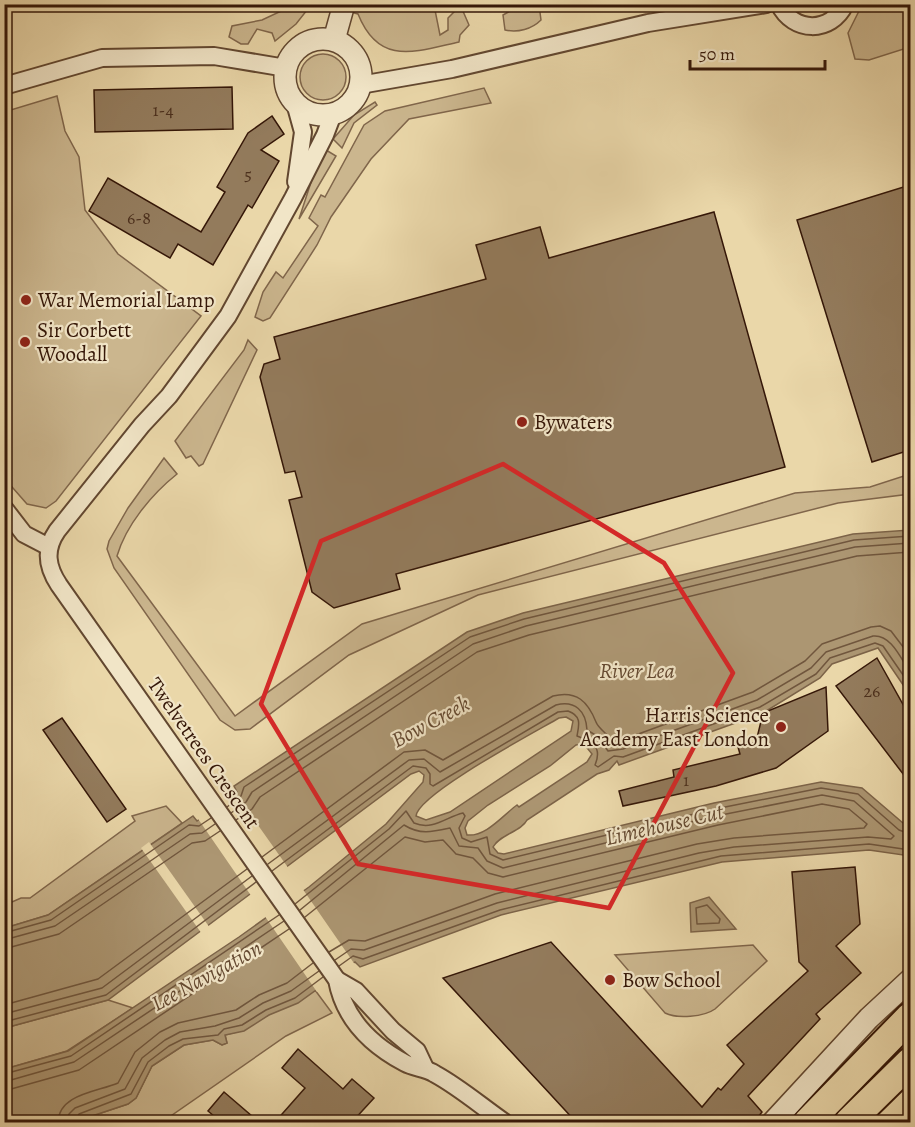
<svg xmlns="http://www.w3.org/2000/svg" width="915" height="1127" font-family="Alegreya,serif">
<style>
.green{fill:#cbb68e;stroke:#80664b;stroke-width:1.5}
.water{fill:#ac9672;stroke:#7c6348;stroke-width:1.5;fill-rule:evenodd}
.pier{fill:#ead7a9}
.lines{fill:none;stroke-linecap:round;stroke-linejoin:round}
.shore{stroke:#70563d;stroke-width:1.5}
.building{fill:#937b5c;stroke:#351708;stroke-width:1.5}
.minor-casing{stroke:#624730;stroke-width:20}
.tertiary-casing{stroke:#624730;stroke-width:24}
.trunk-casing{stroke:#351708;stroke-width:32}
.minor{stroke:#f1e5c7;stroke-width:16}
.tertiary{stroke:#f1e5c7;stroke-width:21}
.trunk{stroke:#ead7a9;stroke-width:28}
.marked{fill:none;stroke:#d62828;stroke-width:4.5;stroke-linejoin:round}
.poi-dot{fill:#8f2418;stroke:#f1e5c7;stroke-width:2}
.labels{text-anchor:middle;stroke-width:4.5;stroke-linejoin:round;paint-order:stroke}
.number-label{font-size:18px;fill:#4c301d}
.poi-label{font-size:21px;fill:#351708;stroke:#f1e5c7;text-anchor:start}
.street-label{font-size:21px;fill:#351708;stroke:#f1e5c7}
.water-label{font-size:22px;font-style:italic;fill:#654a32;stroke:#f1e5c7}
</style>
<rect width="100%" height="100%" fill="#ead7a9"/>
<filter id="stains"><feTurbulence type="fractalNoise" baseFrequency=".00333" numOctaves="4"/><feColorMatrix values="0 0 0 0 .2 0 0 0 0 .09 0 0 0 0 .02 0 0 0 .5 -.17"/></filter>
<radialGradient id="worn" r=".72"><stop offset=".6" stop-color="#630" stop-opacity="0"/><stop offset="1" stop-color="#630" stop-opacity=".3"/></radialGradient>
<g class="green">
<path d="M294,5H311L296,24L275,41L272,33L257,29L248,44H241L229,37L232,26L262,20Z"/>
<path d="M356,5H434L440,35L448,30V18L455,11L462,9L469,25L460,35L459,42C414,52 379,66 358,14L354,13Z"/>
<path d="M521,5H539L541,20C532,29 518,33 505,30L503,15Z"/>
<path d="M862,5H910V47L869,60L855,59L848,33Z"/>
<circle cx="323" cy="77" r="23"/>
<path d="M484,88L491,103L409,119L371,159L331,217L317,245L270,318L263,321L255,317L263,292L276,272L283,278L318,226L309,218L321,195L325,197L364,125L385,111Z"/>
<path d="M57,96L65,131L79,157L85,210L118,254L201,316L56,501L46,508L27,504L5,479L4,112Z"/>
<path d="M375,102L377,105L354,123L342,148L333,139L354,115Z"/>
<path d="M326,150L336,156L299,219L315,170Z"/>
<path d="M248,340L257,350L203,464L199,466L191,456L186,458L175,441L244,350Z"/>
<path d="M164,458L177,474C152,494 126,525 117,556L235,716L362,624L795,493L870,487L910,474V494L838,503L478,595L349,655L250,729L235,730L220,720L114,568L107,549L109,541L128,508Z"/>
<path d="M166,806L182,823L48,915L5,928V905L21,898H30L135,821L132,816Z"/>
<path d="M753,945L767,961L715,1009C704,1017 677,1019 665,1013L615,955Z"/>
<path d="M315,990L332,1013L286,1036L162,1122H74L128,1104L136,1098L152,1066L184,1045L213,1040L222,1045L227,1043L225,1035C245,1031 252,1024 268,1015C285,1006 300,1002 315,990Z"/>
<path d="M108,1000L133,1008L67,1051L5,1069V1028Z"/>
</g>
<g class="water">
<path d="M910,530V695L878,648L832,664L820,678L763,713L619,765L617,761L609,770L597,774L527,820C522,831 499,835 493,847L498,853L504,854L714,803L821,782L862,788L910,829V856L869,850L722,862L501,915L360,967L355,962L298,1003L269,1015L244,1031L225,1035L227,1043L222,1045L213,1040L184,1045L152,1066L136,1098L128,1104L74,1122H5V1069L68,1051L239,937L309,887L386,824L423,782L424,775L419,771L411,774L108,1000L5,1028V928L48,915L193,816L197,821L237,792L234,786L467,632L523,613L853,534ZM566,717L573,721L571,731L450,812L426,820L416,816C418,794 535,732 559,718ZM584,744L592,754L587,762L519,807L517,805C503,815 486,837 467,835L465,828L468,821L488,805L550,766L576,745Z"/>
<path d="M709,897L736,929L691,932L690,903Z"/>
</g>
<g class="pier">
<path d="M231,787L289,869L252,897L194,813L197,817L234,791Z"/>
<path d="M149,842L210,928L202,934L141,848Z"/>
<path d="M302,888L358,969L355,966L317,992L264,915Z"/>
</g>
<g class="lines">
<g class="shore">
<path d="M227,807L241,796L244,787L470,637L524,619L854,540L910,536"/>
<path d="M231,813L246,802L252,792L473,644L526,626L855,547L910,543"/>
<path d="M236,820L252,809L260,797L477,652L529,635L857,556L910,552"/>
<path d="M262,857L404,752L425,750L443,760L553,696C577,690 588,702 596,722C598,728 607,734 611,739L622,740L753,692L805,661L822,644L871,627L880,626L891,631L910,656"/>
<path d="M268,864L409,760L424,759L440,772L556,705C575,700 586,711 587,730L597,736L608,751L623,749L757,700L811,668L826,652L873,636C891,634 901,659 910,672"/>
<path d="M272,871L413,766L426,768L430,774V784L433,786L558,712L568,711C582,716 579,725 577,736C591,741 603,746 595,765L598,767L614,756L623,757L760,707L816,674L830,658L875,643L883,646L910,685"/>
<path d="M295,904L389,829L406,811L414,823C433,831 446,817 463,813L465,816L459,828L462,838L471,842L487,837L490,854L503,860L715,809L821,788L858,794L899,830L910,834"/>
<path d="M707,905L720,919L719,923L697,924L696,908Z"/>
<path d="M300,910L404,825C420,835 432,832 450,828L459,846L478,848L487,861L503,868L716,816L822,795L854,801L894,836L891,839L868,837L734,847L699,853L497,903L364,950L351,949L335,960"/>
<path d="M305,917L405,837L425,842L443,840L456,854L473,858L488,873L503,877L718,825L822,804L849,809L867,824L864,828L734,838L697,844L495,894L365,941L349,940L329,952"/>
<path d="M4,933L51,920L189,825L199,826L211,818"/>
<path d="M4,940L55,926L190,834L202,833L215,824"/>
<path d="M4,949L59,934L192,843L205,841L220,831"/>
<path d="M339,966L353,956L363,959L500,910L721,856L869,844L910,850"/>
<path d="M4,1005L98,979L247,869"/>
<path d="M4,1014L102,988L252,876"/>
<path d="M4,1022L106,995L256,882"/>
<path d="M4,1074L71,1056L279,915"/>
<path d="M4,1082L74,1062L284,921"/>
<path d="M4,1091L79,1070L289,929"/>
<path d="M58,1122C59,1094 97,1092 118,1083L135,1052L160,1032L178,1023L236,1010L259,995L287,983L313,963"/>
<path d="M67,1122L69,1114L75,1108L125,1089L142,1058L165,1040L180,1032L215,1026L239,1018L263,1003L291,991L319,971"/>
<path d="M75,1122L79,1114L131,1094L148,1062L169,1046L183,1039L218,1035L224,1029L242,1025L266,1010L295,998L323,977"/>
</g>
</g>
<g class="building">
<path d="M232,87L233,129L95,132L94,90Z"/>
<path d="M272,116L284,134L261,150L279,161L252,208L248,205L213,265L178,244L170,258L89,211L108,178L201,232L225,192L217,187L248,133Z"/>
<path d="M910,185V450L872,462L797,220Z"/>
<path d="M714,212L785,467L396,574L400,589L334,608L312,592L289,500L302,497L295,471L285,473L260,377L264,364L280,359L274,337L486,279L476,245L540,227L549,258Z"/>
<path d="M877,658L910,717V783L836,686Z"/>
<path d="M826,687L828,731L776,768L716,786L623,806L619,791L674,777L673,770L740,754L738,747L756,742L763,713Z"/>
<path d="M62,718L126,809L107,822L43,730Z"/>
<path d="M855,867L860,924L836,946L861,973L816,1014L820,1019L748,1096L762,1112L754,1122H576L443,978L551,942L702,1107L718,1088L721,1090L744,1064L727,1045L808,971L799,962L792,872Z"/>
<path d="M298,1049L343,1089L352,1079L374,1098L352,1122H275L305,1088L282,1068Z"/>
<path d="M224,1092L259,1122H221L208,1111Z"/>
</g>
<g class="lines">
<defs>
<g id="minor">
<path d="M779,4C793,33 831,34 845,4"/>
<path d="M360,85L452,69L648,23L767,4"/>
<path d="M4,86L102,58L214,56L286,68"/>
<path d="M295,103L303,132L296,182"/>
<path d="M333,114L325,135L293,198L228,316L169,396L142,425L57,531C44,550 47,567 59,585L337,980C344,1018 371,1045 405,1063C414,1068 426,1068 435,1074C459,1087 481,1106 504,1122"/>
<path d="M4,508L24,534L49,547"/>
<path d="M337,980L356,991L393,1031L417,1051L425,1068"/>
</g>
<g id="tertiary">
<circle cx="323" cy="77" r="38"/>
<path d="M334,40L344,4"/>
<path d="M773,1122L869,1018L910,980"/>
</g>
<g id="trunk">
<path d="M808,1122L910,1017"/>
<path d="M849,1122L910,1062"/>
</g>
</defs>
<use href="#minor" class="minor-casing"/>
<use href="#tertiary" class="tertiary-casing"/>
<use href="#trunk" class="trunk-casing"/>
<use href="#minor" class="minor"/>
<use href="#tertiary" class="tertiary"/>
<use href="#trunk" class="trunk"/>
</g>
<path class="marked" d="M503,464L664,563L733,673L609,908L358,864L261,704L321,541Z"/>
<g class="poi-dot">
<circle cx="26" cy="300" r="6"/>
<circle cx="25" cy="342" r="6"/>
<circle cx="522" cy="422" r="6"/>
<circle cx="781" cy="727" r="6"/>
<circle cx="610" cy="980" r="6"/>
</g>
<g class="labels">
<g class="number-label">
<text x="163" y="116">1-4</text>
<text x="248" y="180">5</text>
<text x="139" y="224">6-8</text>
<text x="872" y="697">26</text>
<text x="686" y="786">1</text>
</g>
<g class="poi-label">
<text x="38" y="307">War Memorial Lamp</text>
<text x="37" y="337">Sir Corbett<tspan x="37" dy="24">Woodall</tspan></text>
<text x="534" y="429">Bywaters</text>
<text x="769" y="722" text-anchor="end">Harris Science<tspan x="769" dy="24">Academy East London</tspan></text>
<text x="622" y="987">Bow School</text>
</g>
<g class="street-label">
<text transform="translate(204 753) rotate(55)" y="7">Twelvetrees Crescent</text>
</g>
<g class="water-label">
<text x="637" y="678">River Lea</text>
<text transform="translate(430 721) rotate(-28)" y="8">Bow Creek</text>
<text transform="translate(664 824) rotate(-13)" y="8">Limehouse Cut</text>
<text transform="translate(206 975) rotate(-29)" y="8">Lee Navigation</text>
</g>
</g>
<rect width="915" height="1127" fill="none" stroke="#ead7a9" stroke-width="24"/>
<rect x="6" y="6" width="903" height="1115" fill="none" stroke="#351708" stroke-width="3"/>
<rect x="12" y="12" width="891" height="1103" fill="none" stroke="#351708" stroke-width="1.5"/>
<path d="M690 60v9h135v-9" fill="none" stroke="#351708" stroke-width="3"/>
<text x="699" y="60" font-size="18" fill="#351708" stroke="#f1e5c7" stroke-width="4.5" paint-order="stroke">50 m</text>
<rect width="100%" height="100%" filter="url(#stains)"/>
<rect width="100%" height="100%" fill="url(#worn)"/>
</svg>
